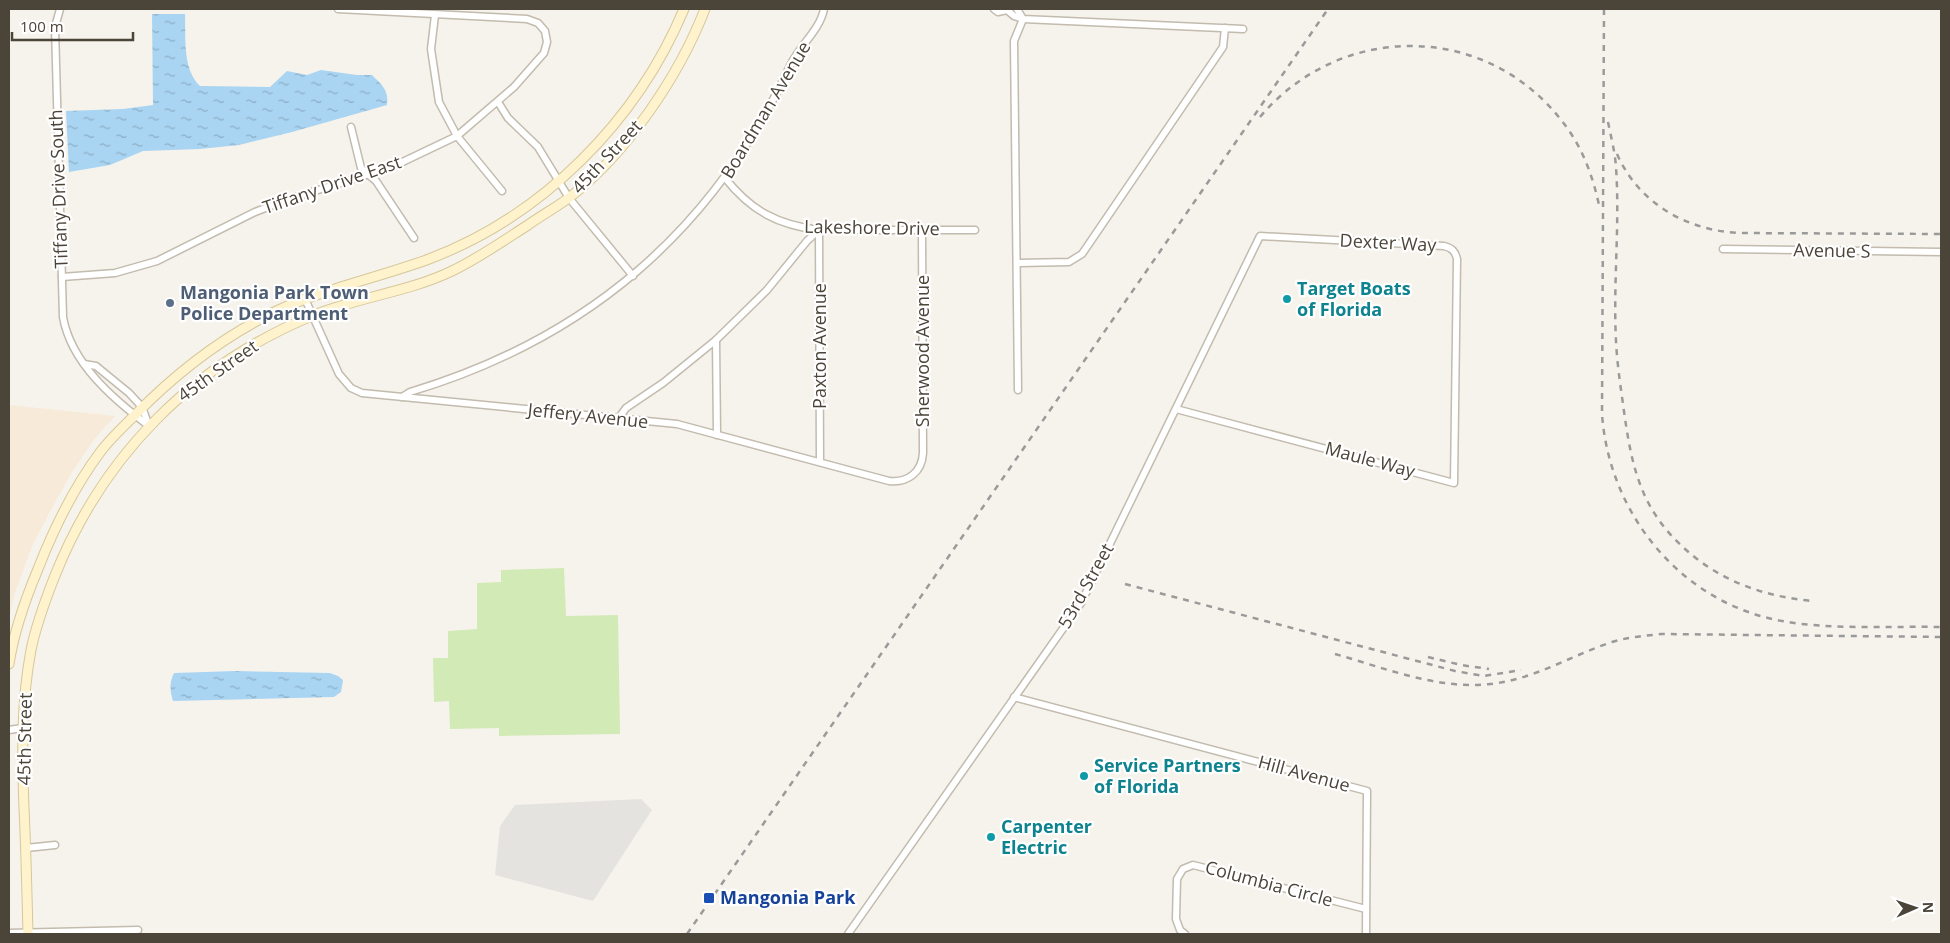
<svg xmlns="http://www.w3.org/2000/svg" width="1950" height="943" font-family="'Open Sans',sans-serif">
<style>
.commercial{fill:#f7ead8}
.green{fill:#d2eab5}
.parking{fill:#e5e3e0}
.water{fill:url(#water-ripples)}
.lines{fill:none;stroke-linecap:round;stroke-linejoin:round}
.street-casing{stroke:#c2bbae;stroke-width:9}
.secondary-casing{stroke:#d6c79b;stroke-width:11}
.street{stroke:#fff;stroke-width:6}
.secondary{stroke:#fff3cd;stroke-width:9}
.rail{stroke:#9a9a9a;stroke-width:2.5;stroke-dasharray:6 6;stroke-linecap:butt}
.culture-dot{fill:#0f9aa8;stroke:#fff;stroke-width:2}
.service-dot{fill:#5c6f8a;stroke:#fff;stroke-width:2}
.transit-dot{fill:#1a4fb4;stroke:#fff;stroke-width:2}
.labels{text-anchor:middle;stroke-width:4.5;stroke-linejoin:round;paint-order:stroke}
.street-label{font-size:18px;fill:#4b4439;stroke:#fff}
.culture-label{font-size:18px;font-weight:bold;fill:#0d838f;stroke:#fff;text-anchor:start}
.service-label{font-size:18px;font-weight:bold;fill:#4e5e75;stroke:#fff;text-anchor:start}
.transit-label{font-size:18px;font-weight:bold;fill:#164399;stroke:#fff;text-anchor:start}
</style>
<defs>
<pattern id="water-ripples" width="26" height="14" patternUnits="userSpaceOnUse" patternTransform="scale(1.25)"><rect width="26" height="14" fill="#a9d4f2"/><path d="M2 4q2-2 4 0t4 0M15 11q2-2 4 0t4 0" fill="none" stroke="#8caec5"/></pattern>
</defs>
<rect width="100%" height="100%" fill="#f6f3ec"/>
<path class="commercial" d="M9,405L115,416L95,438L72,472L53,506L33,544L15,592L9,618Z"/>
<path class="green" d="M564,568L566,616L618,615L620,734L499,736V728L450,729L449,701L434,702L433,658H448V631L477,629V583L501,582V570Z"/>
<path class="parking" d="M641,799L652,810L593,901L495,875L500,826L515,805Z"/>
<g class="water">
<path d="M152,14H185C186,36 182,69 200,86L270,87L287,71L307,75L321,70L357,75H372C382,85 389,90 387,105L292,132L239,145L200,149L143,151L110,165L69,172L66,111L123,109L153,105Z"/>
<path d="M236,671L330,673L338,676L343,680L341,692L334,697L173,701C170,691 169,683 174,673Z"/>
</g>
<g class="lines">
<defs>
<g id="street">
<path d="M60,9L55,27L63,317C71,363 113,399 149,426"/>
<path d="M994,9L998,12L1007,10"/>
<path d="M1006,9L1014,16L1023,19L1243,29"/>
<path d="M1017,9L1023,19"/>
<path d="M435,15L431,49L439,102L457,136L502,191"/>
<path d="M498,102L508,118L538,147L569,198L633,276"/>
<path d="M351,127L361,168L376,181L414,238"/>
<path d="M725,178C751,211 778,225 819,230H975"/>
<path d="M819,230L820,462"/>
<path d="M1723,249L1941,252"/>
<path d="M1018,263L1069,262L1082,254L1223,47L1225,28"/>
<path d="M62,277L115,273L157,261L255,212L286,200L392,167L457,136L514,87L544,53L547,42L545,31L538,23L527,19L338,9"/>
<path d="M305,299L339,374L351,388L362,393L677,424L889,481C908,483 922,472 923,453L922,230"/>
<path d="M716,340L717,435"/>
<path d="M84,364L96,366L129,393L142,407L149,426"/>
<path d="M1018,390L1014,41L1023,19"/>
<path d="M402,397L410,392C587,339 713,231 791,64C800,45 820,30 824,9"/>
<path d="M618,419L626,408L663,383L716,340L767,290L807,241L819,230"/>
<path d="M1014,697L1367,791L1366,934"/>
<path d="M9,730L22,728"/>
<path d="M26,848L55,845"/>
<path d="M9,933L138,930"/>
<path d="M848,934L1081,603L1260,236L1444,246C1452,248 1455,251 1457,259L1454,483L1176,409"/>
<path d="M1185,934L1180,930L1176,919L1177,879L1183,869L1193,865L1366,909"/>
</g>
<g id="secondary">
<path d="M9,664C14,631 25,600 38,569C54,528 74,487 101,451C111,438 123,427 135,415C176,373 221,338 274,312C323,289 377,278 429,259C543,216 637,121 684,9"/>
<path d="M28,934C27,892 26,850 24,808C22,755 21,703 31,650C36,625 45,601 54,578C102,456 192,365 314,315C359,297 408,292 452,271C479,258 503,241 528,225C542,215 557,207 570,197C627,153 679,76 705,9"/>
</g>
</defs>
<use href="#street" class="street-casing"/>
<use href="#secondary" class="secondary-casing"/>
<use href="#street" class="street"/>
<use href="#secondary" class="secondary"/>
<g class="rail">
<path d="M1604,9L1602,414C1609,514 1681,603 1782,621C1831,630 1891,626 1941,627"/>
<path d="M1260,117C1342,20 1489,22 1565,125C1583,149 1593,177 1599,205"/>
<path d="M1608,122C1611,137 1615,152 1616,167C1620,225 1613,283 1616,341C1617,362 1620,383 1623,404C1632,471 1641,515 1697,559C1731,585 1770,597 1812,601"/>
<path d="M1617,154C1639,204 1688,231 1740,233L1941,234"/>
<path d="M1125,584L1455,671L1484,676L1521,670"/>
<path d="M1335,654C1385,668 1438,690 1490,684C1533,680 1572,655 1612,642C1628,637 1644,636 1661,634L1941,637"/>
<path d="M1428,657L1461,665L1489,669"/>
<path d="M687,934L1328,9"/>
</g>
</g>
<g class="culture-dot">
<circle cx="1287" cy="299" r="5"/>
<circle cx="1084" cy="776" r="5"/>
<circle cx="991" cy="837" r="5"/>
</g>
<circle class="service-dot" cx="170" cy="303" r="5"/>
<rect class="transit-dot" x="703" y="892" width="12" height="12" rx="2.5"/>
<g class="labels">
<g class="street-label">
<text transform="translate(766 110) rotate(-59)" y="6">Boardman Avenue</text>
<text transform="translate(607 157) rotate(-47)" y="6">45th Street</text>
<text transform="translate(332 185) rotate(-19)" y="6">Tiffany Drive East</text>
<text transform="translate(59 189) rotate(-92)" y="6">Tiffany Drive South</text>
<text transform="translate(872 228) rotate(1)" y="6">Lakeshore Drive</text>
<text transform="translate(1388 243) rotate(3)" y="6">Dexter Way</text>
<text transform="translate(1832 251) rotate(1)" y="6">Avenue S</text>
<text transform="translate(820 346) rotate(-90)" y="6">Paxton Avenue</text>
<text transform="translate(923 351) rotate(-90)" y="6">Sherwood Avenue</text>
<text transform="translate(218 371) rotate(-35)" y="6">45th Street</text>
<text transform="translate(588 416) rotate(6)" y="6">Jeffery Avenue</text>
<text transform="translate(1370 460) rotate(15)" y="6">Maule Way</text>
<text transform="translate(1086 586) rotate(-61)" y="6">53rd Street</text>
<text transform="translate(25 739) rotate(-89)" y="6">45th Street</text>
<text transform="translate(1304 774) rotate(15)" y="6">Hill Avenue</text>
<text transform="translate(1269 884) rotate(15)" y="6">Columbia Circle</text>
</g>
<g class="culture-label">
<text x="1297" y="295">Target Boats<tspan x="1297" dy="21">of Florida</tspan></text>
<text x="1094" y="772">Service Partners<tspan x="1094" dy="21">of Florida</tspan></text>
<text x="1001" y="833">Carpenter<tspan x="1001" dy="21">Electric</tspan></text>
</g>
<g class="service-label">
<text x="180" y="299">Mangonia Park Town<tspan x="180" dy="21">Police Department</tspan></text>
</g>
<g class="transit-label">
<text x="720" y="904">Mangonia Park</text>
</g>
</g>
<rect width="1950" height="943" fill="none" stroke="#4b4439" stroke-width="20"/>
<g transform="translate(1915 908) rotate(88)" stroke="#ffffff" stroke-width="4" paint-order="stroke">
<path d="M0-4L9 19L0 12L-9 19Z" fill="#4b4439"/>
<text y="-8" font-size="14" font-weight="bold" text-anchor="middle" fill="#4b4439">N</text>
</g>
<path d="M12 32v8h121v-8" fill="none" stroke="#4b4439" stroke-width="2.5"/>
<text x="20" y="32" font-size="15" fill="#4b4439" stroke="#ffffff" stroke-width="4" paint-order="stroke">100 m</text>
</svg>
